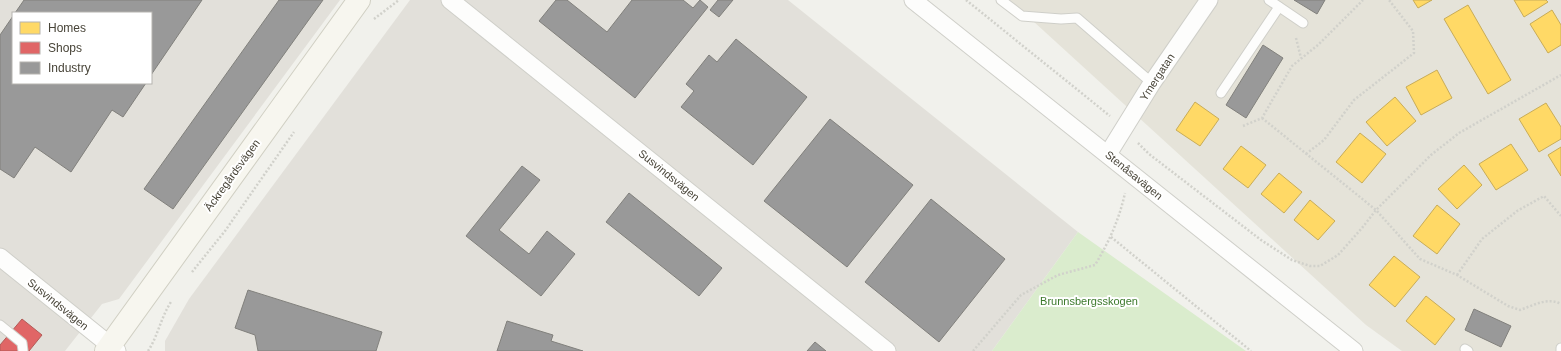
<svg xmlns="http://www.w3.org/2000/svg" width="1561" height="351" font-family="Arial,sans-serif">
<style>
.residential{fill:#e5e3d9}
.industrial{fill:#e2e0da;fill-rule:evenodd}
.green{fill:#daeccd}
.homes{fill:#ffd966;stroke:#c8ac58}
.shops{fill:#e06666;stroke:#b25c58}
.industry{fill:#999;stroke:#81807c}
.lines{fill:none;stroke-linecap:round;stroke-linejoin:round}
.lane-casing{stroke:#cfcfc9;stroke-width:11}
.street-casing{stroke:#cfcfc9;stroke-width:19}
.secondary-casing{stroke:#d0cfc3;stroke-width:24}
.path{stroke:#d1d1cb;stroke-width:2.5;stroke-dasharray:2 2;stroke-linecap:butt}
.lane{stroke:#fdfdfc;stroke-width:9}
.street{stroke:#fdfdfc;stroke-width:17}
.secondary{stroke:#f7f6ef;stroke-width:22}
.labels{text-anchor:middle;stroke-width:4;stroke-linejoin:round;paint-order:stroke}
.street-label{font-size:11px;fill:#484438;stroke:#fff}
.park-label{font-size:11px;fill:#3c792c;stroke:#fff}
</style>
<rect width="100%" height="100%" fill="#f1f1ec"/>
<path class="residential" d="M1010,0H1561V351H1402L1366,325Z"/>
<g class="industrial">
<path d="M0,0H340L119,299L102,304L65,351H0ZM13,13H151V83H13Z"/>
<path d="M410,0H788L1078,232L992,351H165V341L189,299Z"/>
</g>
<path class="green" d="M1078,232L1246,351H992Z"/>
<g class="homes">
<path d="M1413,0H1432L1418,8Z"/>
<path d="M1514,0H1546L1548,2L1524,17Z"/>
<path d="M1468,5L1511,80L1488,94L1444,19Z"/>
<path d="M1552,10L1561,25V45L1548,53L1530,24Z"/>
<path d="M1437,70L1452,98L1421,115L1406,87Z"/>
<path d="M1395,97L1416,121L1387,146L1366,122Z"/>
<path d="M1195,102L1219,119L1200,146L1176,130Z"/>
<path d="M1546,103L1561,127V139L1539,152L1519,119Z"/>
<path d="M1360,133L1386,154L1362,183L1336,162Z"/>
<path d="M1511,144L1528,170L1496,190L1479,164Z"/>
<path d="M1241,146L1266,165L1248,188L1223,169Z"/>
<path d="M1561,147V176L1548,155Z"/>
<path d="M1464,165L1482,185L1457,209L1438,189Z"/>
<path d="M1279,173L1302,192L1284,213L1261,194Z"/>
<path d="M1310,200L1335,221L1318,240L1294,220Z"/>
<path d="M1437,205L1460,224L1437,254L1413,236Z"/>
<path d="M1394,256L1420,277L1395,307L1369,285Z"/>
<path d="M1426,296L1455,319L1435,345L1406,321Z"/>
</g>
<path class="shops" d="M22,319L42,335L29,351H0V345Z"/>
<g class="industry">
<path d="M24,0H202L151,75V13H15Z"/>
<path d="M279,0H323L173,209L144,189Z"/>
<path d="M556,0H567L607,32L632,0H683L693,8L700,0L708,7L635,98L539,21Z"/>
<path d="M718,0H733L719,17L710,10Z"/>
<path d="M1294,0H1325L1317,14Z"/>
<path d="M13,16V83H146L123,117L112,110L71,172L35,147L14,178L0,169V35Z"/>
<path d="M736,39L807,97L753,165L681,107L694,91L686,84L709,55L717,62Z"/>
<path d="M1263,45L1283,58L1246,118L1226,105Z"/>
<path d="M830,119L913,185L847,267L764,201Z"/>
<path d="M522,166L540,180L499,230L529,254L547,231L575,254L541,296L466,236Z"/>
<path d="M629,193L722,268L699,296L606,222Z"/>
<path d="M931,199L1005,259L939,342L865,282Z"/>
<path d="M248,290L382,332L376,351H258L255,335L235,328Z"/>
<path d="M1474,309L1511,326L1501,347L1465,330Z"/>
<path d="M507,321L553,335L551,341L583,351H497Z"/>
<path d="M815,342L826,351H807Z"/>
</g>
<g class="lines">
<defs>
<g id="lane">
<path d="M1001,0L1022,16L1061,19L1077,18L1152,83"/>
<path d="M1269,0L1303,23"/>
<path d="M1221,93L1279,7"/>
<path d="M0,325L22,343L23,351"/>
<path d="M1465,349L1468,351"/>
<path d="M1561,351V348"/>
</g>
<g id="street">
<path d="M450,0L887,351"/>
<path d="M913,0L1354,351"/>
<path d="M1108,154L1152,83L1209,0"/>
<path d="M0,257L117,351"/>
</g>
<path id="secondary" d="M106,351L359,0"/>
</defs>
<use href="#lane" class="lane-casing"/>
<use href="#street" class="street-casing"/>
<use href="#secondary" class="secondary-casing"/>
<g class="path">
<path d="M966,0L1110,116"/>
<path d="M374,19L399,0"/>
<path d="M1296,38L1301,58"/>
<path d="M1262,118L1376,210L1420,259L1457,275L1508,306L1520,310C1534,305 1548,297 1561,304"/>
<path d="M1243,126L1262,118L1292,66L1318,45L1363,0"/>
<path d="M1138,143L1149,154L1261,240L1292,260L1310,266H1320L1338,255L1362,228L1376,210L1431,155L1459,133L1561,75"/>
<path d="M1306,154L1324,140L1354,100L1414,53L1413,31L1389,0"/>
<path d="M1111,237L1251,351"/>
<path d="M192,272L225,231L294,132"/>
<path d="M1457,275L1482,239L1517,211L1544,196L1561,216"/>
<path d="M148,351C158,336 161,317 171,302"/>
<path d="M973,351L1021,295L1058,275L1095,265C1109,242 1119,220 1125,193"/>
</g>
<use href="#lane" class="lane"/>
<use href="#street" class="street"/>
<use href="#secondary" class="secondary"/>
</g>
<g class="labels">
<g class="street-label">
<text transform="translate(1157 77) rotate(-57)" y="4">Ymergatan</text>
<text transform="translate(232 175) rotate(-54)" y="4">Äckregårdsvägen</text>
<text transform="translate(669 175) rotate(39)" y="4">Susvindsvägen</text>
<text transform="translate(1134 175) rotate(39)" y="4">Stenåsavägen</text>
<text transform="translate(58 304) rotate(39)" y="4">Susvindsvägen</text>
</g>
<g class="park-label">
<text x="1089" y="305">Brunnsbergsskogen</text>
</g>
</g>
<rect x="12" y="12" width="140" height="72" fill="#ffffff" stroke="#b6b4af"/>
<rect x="20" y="22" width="20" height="12" fill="#ffd966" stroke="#b6b4af"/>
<text x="48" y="32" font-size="12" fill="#484438">Homes</text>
<rect x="20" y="42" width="20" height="12" fill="#e06666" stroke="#b6b4af"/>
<text x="48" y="52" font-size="12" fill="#484438">Shops</text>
<rect x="20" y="62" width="20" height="12" fill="#999999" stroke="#b6b4af"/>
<text x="48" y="72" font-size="12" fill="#484438">Industry</text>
</svg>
